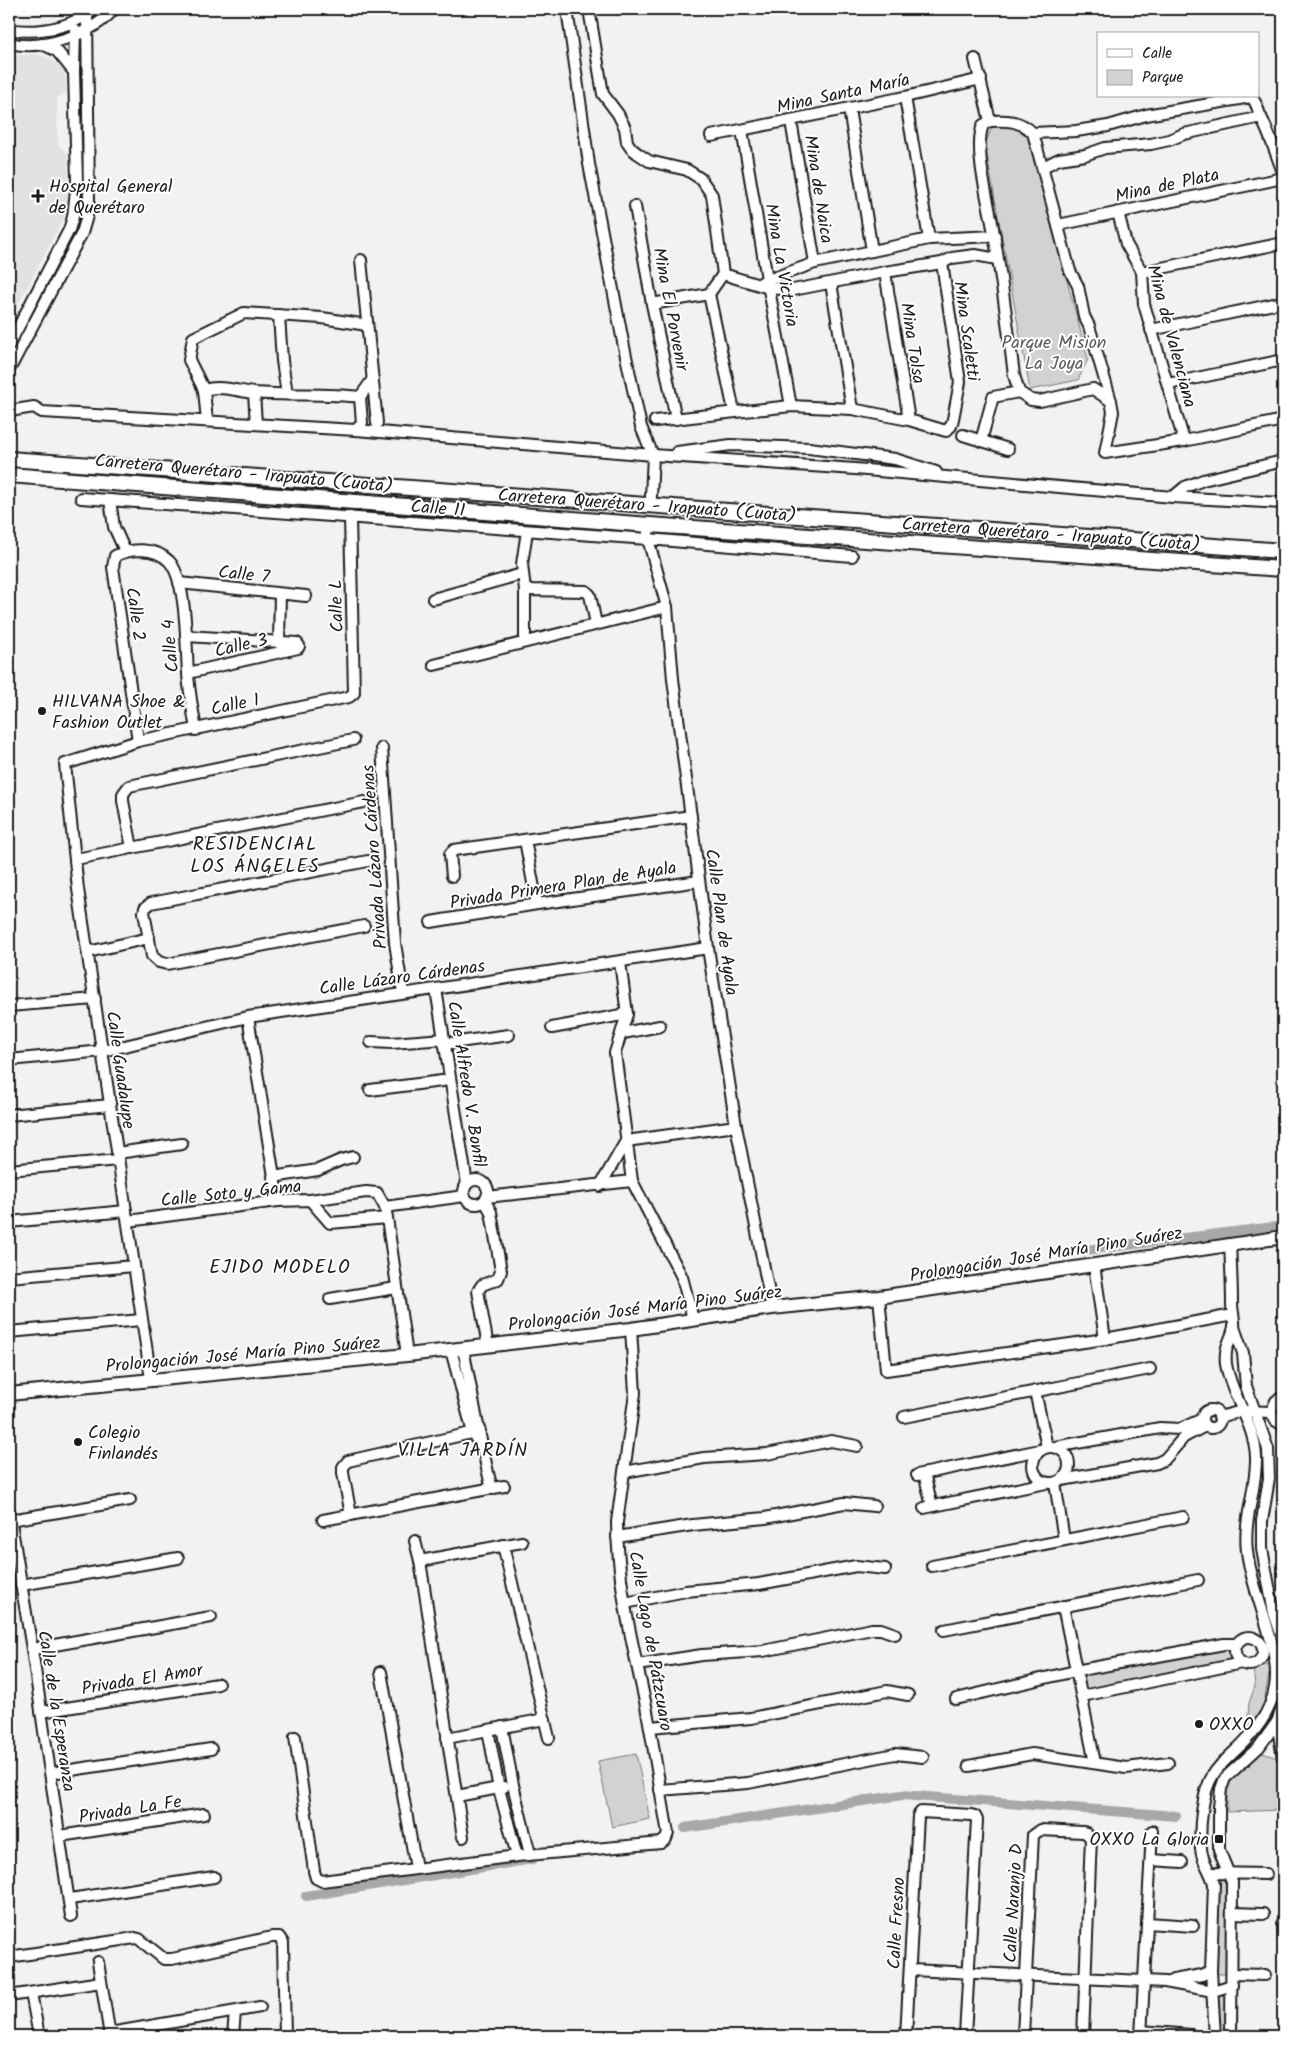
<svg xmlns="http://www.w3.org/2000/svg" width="1292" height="2045" font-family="Kalam,sans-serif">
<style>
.built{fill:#e2e2e2}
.green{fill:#d2d2d2;stroke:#777}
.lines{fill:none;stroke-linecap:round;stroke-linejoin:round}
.canal{stroke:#a8a8a8;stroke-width:10}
.minor-casing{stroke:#1c1c1c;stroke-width:14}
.major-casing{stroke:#1c1c1c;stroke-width:16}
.highway-casing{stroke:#1c1c1c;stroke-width:18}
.minor{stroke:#fff;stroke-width:10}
.major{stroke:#fff;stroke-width:12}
.highway{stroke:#fff;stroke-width:14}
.poi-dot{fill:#1c1c1c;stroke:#fff;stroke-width:2}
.labels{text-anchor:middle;stroke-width:4;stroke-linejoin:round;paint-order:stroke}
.street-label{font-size:18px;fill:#1c1c1c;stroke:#fff}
.poi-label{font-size:18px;fill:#1c1c1c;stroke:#fff;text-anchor:start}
.park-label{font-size:18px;fill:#5c5c5c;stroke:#fff}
.neighbourhood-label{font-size:19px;letter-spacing:1px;fill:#1c1c1c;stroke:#fff}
</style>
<rect width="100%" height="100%" fill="#f2f2f2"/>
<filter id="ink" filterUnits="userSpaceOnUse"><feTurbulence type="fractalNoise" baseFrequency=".02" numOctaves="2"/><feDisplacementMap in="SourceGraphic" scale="10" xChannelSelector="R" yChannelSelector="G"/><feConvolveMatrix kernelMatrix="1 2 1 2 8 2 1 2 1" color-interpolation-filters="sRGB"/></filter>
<g filter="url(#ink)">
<path class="built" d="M9,53L18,55L36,54L50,58L60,67L66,77V92L57,98L58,144L68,154V181L67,212L9,322Z"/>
<g class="green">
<path d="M992,126H1015L1028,135L1088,359L1078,380L1030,390L985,145Z"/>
<path d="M1232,1646V1654L1236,1662L1086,1692L1081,1673Z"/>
<path d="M1271,1664L1263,1707L1247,1730L1249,1703L1255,1686L1253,1667Z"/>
<path d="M1260,1752L1280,1759L1283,1810L1227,1812V1782Z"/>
<path d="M636,1754L650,1819L612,1827L598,1761Z"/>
<path d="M1216,1877H1228L1227,1974H1215Z"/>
<path d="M1227,1991V2036H1215L1216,1992Z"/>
</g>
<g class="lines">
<g class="canal">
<path d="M1086,1250L1283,1226"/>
<path d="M685,1828L902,1795L1176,1816"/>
<path d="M306,1896L532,1859"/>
</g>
<defs>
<g id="minor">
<path d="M567,9L589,164L623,342L641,427L653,455L651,497"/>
<path d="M589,9L603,94L618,114L625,128L627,142L631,148L637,153L649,161L687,170L701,179L712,195L723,274L769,288L793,290L885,272L942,263L952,258L975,255L997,259"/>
<path d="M9,29C29,33 57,30 75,21C82,18 89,13 95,9"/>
<path d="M9,43C42,51 92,35 114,9"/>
<path d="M975,59L990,121L983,125C973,150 990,206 994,234C1002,281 1008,328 1014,375L1019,392L1031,400L1040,401L1093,389L1111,401"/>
<path d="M74,72L75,30"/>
<path d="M905,97L929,239"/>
<path d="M849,109L872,251"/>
<path d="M791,121L815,263"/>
<path d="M990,121C1007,120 1020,120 1033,133L1070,271L1078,286L1084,316L1089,326L1111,401L1113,412L1105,453L1184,441L1283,420"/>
<path d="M742,130L767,279L791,406"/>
<path d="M1033,133L1076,131L1108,126L1146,115L1251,97C1258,104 1257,109 1261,117C1270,135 1276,154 1283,172"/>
<path d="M711,136L905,97L981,79"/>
<path d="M1043,167L1059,159L1085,155L1105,148L1151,144L1169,140L1184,134L1261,117"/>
<path d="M635,206L652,304L676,419"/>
<path d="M1118,212L1126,244L1142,272L1144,304L1184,441"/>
<path d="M1058,225L1283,178"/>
<path d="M361,260L377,423"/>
<path d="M885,272L909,420"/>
<path d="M1142,272L1283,243"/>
<path d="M762,282L815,263L929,239L995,236"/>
<path d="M831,283L852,409"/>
<path d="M709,294L734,411"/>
<path d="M652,304L709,294L723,274"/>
<path d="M279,315L282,361L287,394"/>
<path d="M1151,330L1283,302"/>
<path d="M9,345L69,230L73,217L77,181L74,72L57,51L42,44"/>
<path d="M9,370L82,233L87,216L89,203L87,14"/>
<path d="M1168,384L1283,360"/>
<path d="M204,390C221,385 237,391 254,393C290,396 325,393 360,397"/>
<path d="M254,393L256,424"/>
<path d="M9,411L34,407L42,412L356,430L653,455L855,469L1173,497L1283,503"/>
<path d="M207,421L204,390L189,360L193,338L244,313L322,318L367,325"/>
<path d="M655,421L791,406L852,409L909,420L946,431L951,426L953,419L960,382L942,263"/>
<path d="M356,430L362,423L360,397L373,379"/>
<path d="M963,435L1008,449"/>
<path d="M981,441L993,397L1019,392"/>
<path d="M677,452L731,445L809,448L895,459L936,472"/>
<path d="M1173,497L1185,487L1203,480L1283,461"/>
<path d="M81,498L648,539L852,556"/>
<path d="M110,500L114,527L125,551"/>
<path d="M527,531L522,564L525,590L586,591L590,595L596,624"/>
<path d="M648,532V539L667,607L673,679L708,948L736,1126L772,1308"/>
<path d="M179,583L306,596"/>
<path d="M525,590V642"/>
<path d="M433,599L522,574"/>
<path d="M187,636L297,643L299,646"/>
<path d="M279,643L280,594"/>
<path d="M434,665L667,607"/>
<path d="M188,673L298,648L299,646"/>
<path d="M138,741L113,567L115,556C130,548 155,547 169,561C187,580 186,646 188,673C189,692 193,711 196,730"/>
<path d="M382,748L395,943L403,993"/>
<path d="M525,840L537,904"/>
<path d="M132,848L123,801V794L129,786L353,740"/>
<path d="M76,859L364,802"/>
<path d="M452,876L450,854L454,850L691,816"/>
<path d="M431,922L537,904L699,881"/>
<path d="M364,926L167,964L159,962L152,956L144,912L145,908L151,903L368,861"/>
<path d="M88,952L149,938"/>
<path d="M620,962L627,1014L615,1053L632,1181L682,1277L693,1319"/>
<path d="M436,989L467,1184"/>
<path d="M9,1006L95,999"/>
<path d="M248,1017L278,1201"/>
<path d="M552,1028L627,1014"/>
<path d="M623,1033L660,1026"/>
<path d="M371,1042L392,1043L444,1039"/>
<path d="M444,1044L509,1035"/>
<path d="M9,1060L103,1051L248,1017L708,948"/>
<path d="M370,1090L450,1080"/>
<path d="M9,1115L110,1105"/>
<path d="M117,1153L182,1144"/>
<path d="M9,1170L118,1160"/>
<path d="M273,1177L318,1170L341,1160L353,1157"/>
<circle cx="476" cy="1192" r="12"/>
<path d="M600,1186L626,1141L736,1126"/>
<path d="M487,1197L632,1181"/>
<path d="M310,1200L366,1192L377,1193L385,1207L387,1218L407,1355"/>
<path d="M485,1201L491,1212L501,1271L498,1279L482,1285L478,1291L488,1346"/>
<path d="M385,1207L464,1196"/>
<path d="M128,1221L278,1201L310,1200L330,1223L387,1218"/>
<path d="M9,1222L126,1211"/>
<path d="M1094,1265L1105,1339"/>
<path d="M9,1277L134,1266"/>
<path d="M879,1297L886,1370L1105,1339L1233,1315"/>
<path d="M330,1299L396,1288"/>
<path d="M1234,1327L1243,1353L1246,1386L1268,1449L1269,1479L1262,1521V1549L1274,1613L1283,1640"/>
<path d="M9,1332L141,1320"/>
<path d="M463,1349C473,1396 480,1443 492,1489"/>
<path d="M451,1350L473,1433L476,1439"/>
<path d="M151,1379L78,889L65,764L138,741L349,697L354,693L350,517"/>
<path d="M1035,1391L1047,1447"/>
<path d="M1283,1397L1276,1401L1271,1412L1276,1421L1283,1425"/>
<circle cx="1211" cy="1419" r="9"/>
<path d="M904,1417L1150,1369"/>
<path d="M1219,1417L1242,1411L1271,1412"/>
<circle cx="1051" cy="1465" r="18"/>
<path d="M1055,1447L1160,1428L1180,1429L1202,1419"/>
<path d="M624,1472L704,1458L767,1454L831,1441L857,1446"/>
<path d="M924,1473L932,1506"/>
<path d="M917,1475L1040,1450"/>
<path d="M1062,1480L1157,1463L1165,1459L1184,1437L1205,1426"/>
<path d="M1055,1483L1064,1540"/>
<path d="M924,1508L1046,1483"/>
<path d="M9,1511L32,1649L71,1916"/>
<path d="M351,1515L343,1473V1467L348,1461L480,1431"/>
<path d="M10,1520L130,1500"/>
<path d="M323,1520L504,1486"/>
<path d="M617,1537L693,1525L765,1518L844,1503L874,1506"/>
<path d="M415,1541L420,1561L463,1837"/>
<path d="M503,1545L549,1738"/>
<path d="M420,1561L522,1542"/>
<path d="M932,1566L1183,1517"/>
<path d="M21,1585L178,1558"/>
<path d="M625,1603L686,1591L759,1584L856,1566L885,1569"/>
<path d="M1063,1606L1095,1763"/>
<path d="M944,1630L1198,1580"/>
<circle cx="1249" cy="1651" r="14"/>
<path d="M32,1649L211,1617"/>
<path d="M637,1665L702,1655L763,1651L872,1629H881L895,1634"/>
<path d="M381,1672L416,1868"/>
<path d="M1082,1696L1242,1663"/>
<path d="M956,1699L1075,1671L1224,1644H1236"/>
<path d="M41,1712L218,1684"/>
<path d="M1277,1722L1283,1758"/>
<path d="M502,1727L513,1785L530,1854"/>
<path d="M650,1727L751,1718L887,1691L908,1695"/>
<path d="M488,1730L499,1789L517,1856"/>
<path d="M295,1737L314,1871L316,1878L322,1881L517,1856L661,1843L666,1839L668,1833C660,1791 654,1748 646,1706C633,1646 617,1583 617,1522L635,1393L631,1329"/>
<path d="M447,1738L545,1719"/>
<path d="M969,1766L1032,1754L1126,1768L1168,1763"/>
<path d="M51,1773L211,1749"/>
<path d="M660,1790L748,1783L895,1754L923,1757"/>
<path d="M457,1796L504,1787"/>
<path d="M60,1836L204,1814"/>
<path d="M1151,1860L1182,1862"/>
<path d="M1212,1873L1266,1874"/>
<path d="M70,1899L214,1877"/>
<path d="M1232,1913L1263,1914"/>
<path d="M1147,1923L1193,1926"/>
<path d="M1282,1923H1283"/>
<path d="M9,1957L135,1938L139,1939L164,1959H172L272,1937H279L283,1943L285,2036"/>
<path d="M98,1962L110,2036"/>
<path d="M910,1970L1165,1982L1213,1991L1232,1985"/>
<path d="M1232,1974L1265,1975"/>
<path d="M1173,1980L1202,1975L1211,1971"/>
<path d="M31,1993L39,2036"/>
<path d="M9,1996L101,1982"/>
<path d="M1141,2031L1191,2035"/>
<path d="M110,2033L260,2007"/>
<path d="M233,2036L235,2012"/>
<path d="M906,2036L918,1816L921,1812L971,1815L975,1816L977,1820L965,2036"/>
<path d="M1023,2036L1033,1835L1040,1830L1083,1832L1086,1833L1091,1838L1083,2036"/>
<path d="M1141,2036L1152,1831"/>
<path d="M1215,2036L1211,1971L1214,1884C1211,1871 1202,1862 1201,1849C1199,1829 1202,1792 1213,1775C1219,1765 1228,1758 1236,1750C1254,1733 1271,1713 1275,1687C1282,1648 1251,1592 1247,1551C1243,1519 1257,1489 1256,1457C1255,1424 1231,1396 1226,1364C1224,1345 1231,1342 1234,1327C1235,1320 1232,1311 1232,1304C1232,1284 1231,1264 1230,1244"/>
<path d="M1231,2036L1232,1882L1219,1850V1807L1221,1789L1225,1778L1259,1747L1277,1722L1283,1706"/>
</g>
<path id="major" d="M9,1394L407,1355L631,1329L772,1308L879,1297L1283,1237"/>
<g id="highway">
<path d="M9,459L1283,551"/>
<path d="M9,475L650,525L1283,569"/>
</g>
</defs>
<use href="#minor" class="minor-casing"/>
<use href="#major" class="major-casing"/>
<use href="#highway" class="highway-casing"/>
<use href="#minor" class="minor"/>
<use href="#major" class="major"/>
<use href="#highway" class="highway"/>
</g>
</g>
<g class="poi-dot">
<path d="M35.5 188.5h5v5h5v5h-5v5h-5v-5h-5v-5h5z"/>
<circle cx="42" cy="711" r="5"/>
<circle cx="78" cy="1442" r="5"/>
<circle cx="1199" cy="1724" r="5"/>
<rect x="1214" y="1834" width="10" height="10" rx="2.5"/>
</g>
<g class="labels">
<g class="street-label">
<text transform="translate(843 93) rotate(-12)" y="6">Mina Santa María</text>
<text transform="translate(1167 185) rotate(-12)" y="6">Mina de Plata</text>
<text transform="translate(819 189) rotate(81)" y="6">Mina de Naica</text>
<text transform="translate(782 265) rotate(80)" y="6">Mina La Victoria</text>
<text transform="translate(671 309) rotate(79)" y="6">Mina El Porvenir</text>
<text transform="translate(967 331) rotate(82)" y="6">Mina Scaletti</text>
<text transform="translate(1172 336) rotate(75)" y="6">Mina de Valenciana</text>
<text transform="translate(913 343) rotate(81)" y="6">Mina Tolsa</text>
<text transform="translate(244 473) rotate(5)" y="6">Carretera Querétaro - Irapuato (Cuota)</text>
<text transform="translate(647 505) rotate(4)" y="6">Carretera Querétaro - Irapuato (Cuota)</text>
<text transform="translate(438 508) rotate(4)" y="6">Calle 11</text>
<text transform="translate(1051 534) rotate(4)" y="6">Carretera Querétaro - Irapuato (Cuota)</text>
<text transform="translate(244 574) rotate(6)" y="6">Calle 7</text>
<text transform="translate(336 606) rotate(-92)" y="6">Calle L</text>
<text transform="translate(136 614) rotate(82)" y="6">Calle 2</text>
<text transform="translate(241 645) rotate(-13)" y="6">Calle 3</text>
<text transform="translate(170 646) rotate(-95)" y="6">Calle 4</text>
<text transform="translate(235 704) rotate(-12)" y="6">Calle 1</text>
<text transform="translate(374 857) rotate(-94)" y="6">Privada Lázaro Cárdenas</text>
<text transform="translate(563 885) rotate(-9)" y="6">Privada Primera Plan de Ayala</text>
<text transform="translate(722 922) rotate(82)" y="6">Calle Plan de Ayala</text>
<text transform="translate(402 977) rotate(-8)" y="6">Calle Lázaro Cárdenas</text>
<text transform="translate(121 1070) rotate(82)" y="6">Calle Guadalupe</text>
<text transform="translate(467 1084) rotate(81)" y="6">Calle Alfredo V. Bonfil</text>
<text transform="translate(231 1193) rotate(-6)" y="6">Calle Soto y Gama</text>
<text transform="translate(1046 1254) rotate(-9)" y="6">Prolongación José María Pino Suárez</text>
<text transform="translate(645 1308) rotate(-7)" y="6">Prolongación José María Pino Suárez</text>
<text transform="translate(243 1354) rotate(-5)" y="6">Prolongación José María Pino Suárez</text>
<text transform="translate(651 1641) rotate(80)" y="6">Calle Lago de Pátzcuaro</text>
<text transform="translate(142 1679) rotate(-9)" y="6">Privada El Amor</text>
<text transform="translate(57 1711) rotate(81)" y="6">Calle de la Esperanza</text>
<text transform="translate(130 1809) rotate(-9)" y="6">Privada La Fe</text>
<text transform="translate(1013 1903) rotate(-87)" y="6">Calle Naranjo D</text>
<text transform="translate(896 1923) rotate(-87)" y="6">Calle Fresno</text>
</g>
<g class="poi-label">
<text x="49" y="192">Hospital General<tspan x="49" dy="21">de Querétaro</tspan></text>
<text x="52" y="707">HILVANA Shoe &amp;<tspan x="52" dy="21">Fashion Outlet</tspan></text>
<text x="88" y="1438">Colegio<tspan x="88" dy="21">Finlandés</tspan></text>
<text x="1209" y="1730">OXXO</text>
<text x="1209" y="1845" text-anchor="end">OXXO La Gloria</text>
</g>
<g class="park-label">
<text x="1054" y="348">Parque Mision<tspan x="1054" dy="21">La Joya</tspan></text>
</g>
<g class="neighbourhood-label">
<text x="255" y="850">RESIDENCIAL<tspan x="255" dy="22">LOS ÁNGELES</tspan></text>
<text x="280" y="1273">EJIDO MODELO</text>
<text x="463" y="1456">VILLA JARDÍN</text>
</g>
</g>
<rect width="1292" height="2045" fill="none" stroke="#fff" stroke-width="30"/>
<rect x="15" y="15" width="1262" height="2015" fill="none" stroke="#1c1c1c" stroke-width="2" filter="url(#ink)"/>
<rect x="1097" y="32" width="162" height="65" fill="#ffffff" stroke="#a4a4a4"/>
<rect x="1107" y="49" width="25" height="8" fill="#ffffff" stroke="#a4a4a4"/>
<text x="1142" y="58" font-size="15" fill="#1c1c1c">Calle</text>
<rect x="1107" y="70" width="25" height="15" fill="#d2d2d2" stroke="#a4a4a4"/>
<text x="1142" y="82" font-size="15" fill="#1c1c1c">Parque</text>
</svg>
